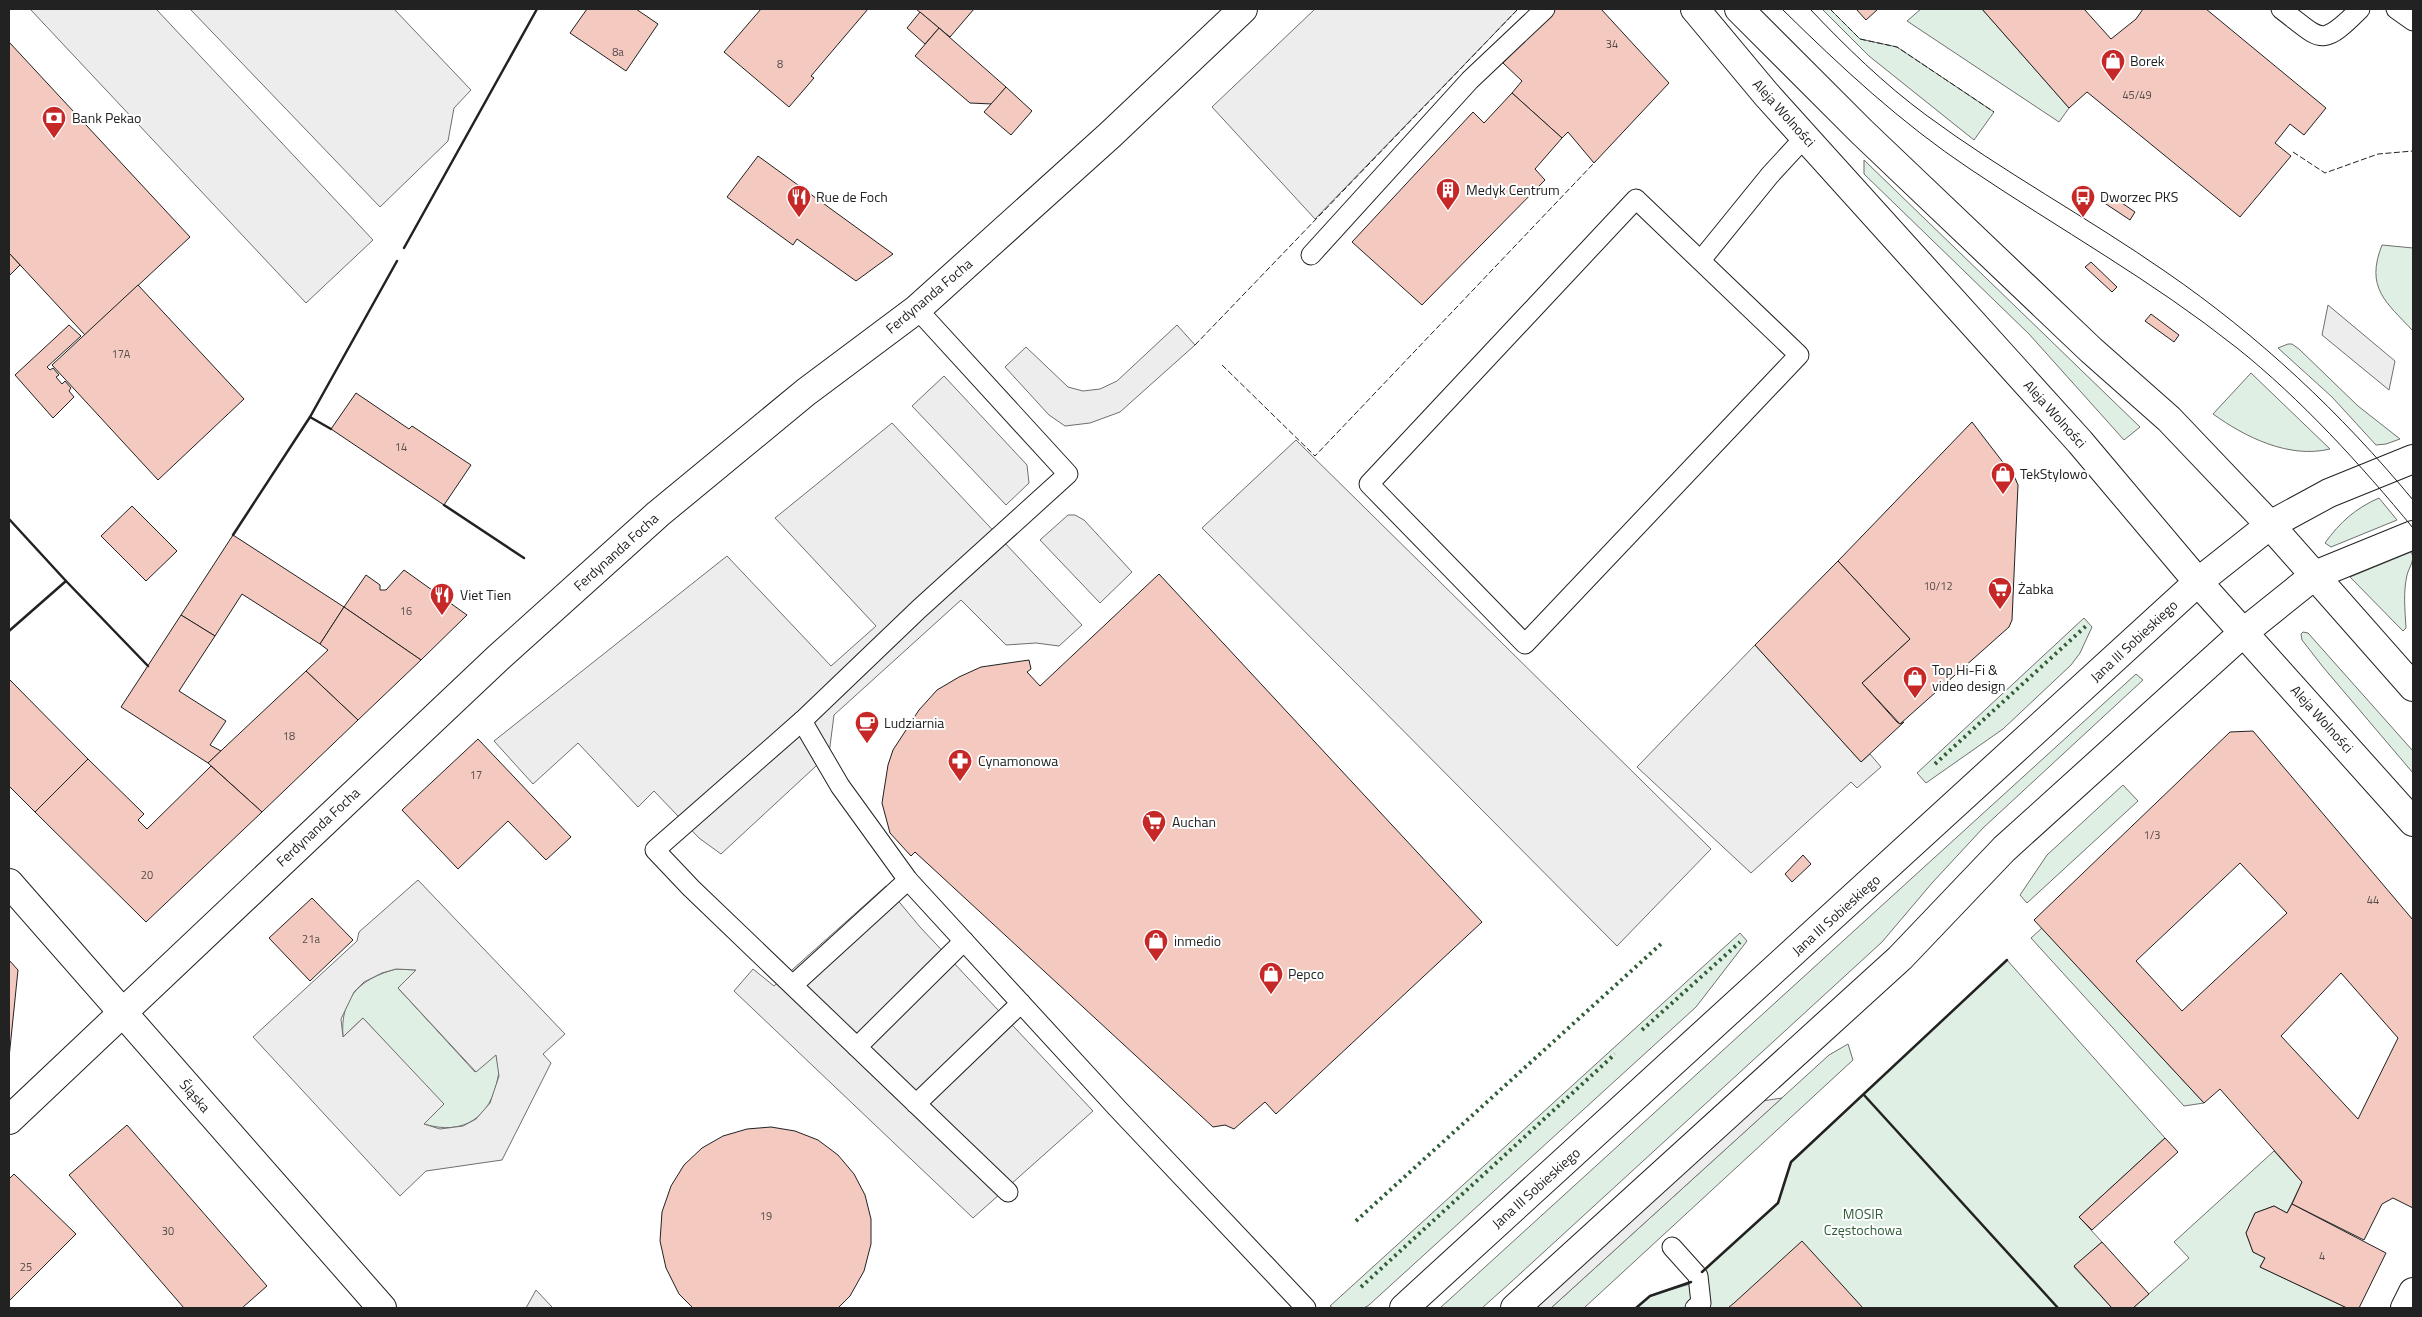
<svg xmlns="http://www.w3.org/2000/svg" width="2422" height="1317" font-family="'Titillium Web',sans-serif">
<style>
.green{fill:#e0efe3;stroke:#6f6f6f}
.parking{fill:#ededed;stroke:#6f6f6f;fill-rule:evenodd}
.building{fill:#f3c9c0;stroke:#222;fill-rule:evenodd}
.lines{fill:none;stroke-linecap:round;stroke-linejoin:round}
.lane-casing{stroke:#222;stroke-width:21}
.street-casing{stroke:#222;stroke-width:30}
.secondary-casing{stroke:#222;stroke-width:30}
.lane{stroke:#fff;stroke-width:19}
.street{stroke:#fff;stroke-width:28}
.secondary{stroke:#fff;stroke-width:28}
.tram{stroke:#222;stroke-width:1}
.hedge{stroke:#2f5e38;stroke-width:4;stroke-dasharray:2.5 4;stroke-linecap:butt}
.fence{stroke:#222;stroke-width:1;stroke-dasharray:6 2.5;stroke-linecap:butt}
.wall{stroke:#222;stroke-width:2.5}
.labels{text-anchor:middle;stroke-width:4;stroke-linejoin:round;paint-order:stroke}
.number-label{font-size:11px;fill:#564c4a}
.poi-label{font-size:14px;fill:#222;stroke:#fff;text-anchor:start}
.street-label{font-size:14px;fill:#222;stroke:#fff}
.park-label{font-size:14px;fill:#2f5e38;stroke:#fff}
</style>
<rect width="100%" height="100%" fill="#fff"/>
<g class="green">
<path d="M1822,9H1830L1860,39L1897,47L1994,112L1974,140L1869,56Z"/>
<path d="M1921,9H1982L2069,108L2059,122L1907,21Z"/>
<path d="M1864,160L2140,427L2124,440L2029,334L1864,174Z"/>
<path d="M2382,245L2413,248V331C2386,302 2365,288 2382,245Z"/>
<path d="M2288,344H2292L2299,349L2358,406L2400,439L2386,444L2376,445L2332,397L2278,348Z"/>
<path d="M2251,373L2330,449C2289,459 2245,437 2213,414Z"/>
<path d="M2379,498L2397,520L2331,547L2325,543C2340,522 2356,508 2379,498Z"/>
<path d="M2411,552C2416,559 2409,567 2407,575C2403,593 2405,609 2406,628L2403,631L2350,577Z"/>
<path d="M2084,618L2092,627L2080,653L2071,665L2003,729L1926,783L1917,773Z"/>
<path d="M2303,632L2308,633L2413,751V773L2323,667L2302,640L2301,634Z"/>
<path d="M2136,674L2143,680L1983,828L1932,883L1882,942L1510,1283L1482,1308H1440Z"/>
<path d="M2123,785L2138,801L2027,903L2020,895L2047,855Z"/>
<path d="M2042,928L2204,1103L2184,1106L2031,938Z"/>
<path d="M1740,933L1747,941L1696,1007L1369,1305L1364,1308H1333L1330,1306Z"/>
<path d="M2007,960L2165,1138L2079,1217L2102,1242L2074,1267L2112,1308H1636L1650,1296L1690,1284L1778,1203L1791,1162Z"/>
<path d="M396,969L417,970L398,988L475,1072L496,1054C497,1061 500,1070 498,1077C491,1118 463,1136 424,1124L443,1105L363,1018L343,1037C340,998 359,979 396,969Z"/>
<path d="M1848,1044L1853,1060L1584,1308H1551L1829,1055Z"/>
<path d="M2274,1151L2302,1182L2287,1213L2274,1206L2255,1213L2246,1233L2253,1252L2265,1258L2260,1267L2347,1308H2133L2189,1258L2174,1242Z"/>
</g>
<g class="parking">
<path d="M30,9H156L373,240L306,303Z"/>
<path d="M190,9H394L471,90L454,108L448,141L380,207Z"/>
<path d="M1315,9H1518L1315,219L1212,107Z"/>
<path d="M2328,305L2395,361L2389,390L2322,335Z"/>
<path d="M1177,325L1195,345L1120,412L1090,423L1065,426L1049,415L1005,367L1026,347L1068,387L1083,391L1100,389L1117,381Z"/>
<path d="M944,376L1027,465L1029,483L1006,505L912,406Z"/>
<path d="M892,423L1082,625L1059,646L1036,643L1006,645L961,600L834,715L829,754L721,854L699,838L654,791L638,807L578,743L533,784L494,741L727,556L831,666L876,626L775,518Z"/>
<path d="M1296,440L1711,849L1617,946L1202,528Z"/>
<path d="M1068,515H1075L1084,520L1132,572L1100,603L1040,540Z"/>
<path d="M1755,645L1861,762L1870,754L1881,767L1857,788L1851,782L1751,873L1637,767Z"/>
<path d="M418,880L565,1034L543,1054L551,1063L502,1160L426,1171L400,1196L253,1037L357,941L359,932ZM396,969L416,970L398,988L476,1072L496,1055L499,1076L490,1103L476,1119L463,1126L440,1129L424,1124L444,1104L363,1018L343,1037L341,1019L354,992L364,982L382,973Z"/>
<path d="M886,886L920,927L1093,1111L973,1218L734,991L753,969L774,986Z"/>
<path d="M1782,1098L1551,1308H1525L1749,1103Z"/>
<path d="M536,1290L553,1308H526Z"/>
</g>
<g class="building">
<path d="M587,9H636L658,24L626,71L570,33Z"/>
<path d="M761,9H868L811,76L814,78L789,107L724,52Z"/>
<path d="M916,9H974L950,37Z"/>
<path d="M1554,9H1601L1669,83L1594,163L1568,132L1562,138L1512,93L1522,81L1503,63Z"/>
<path d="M1856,9H1878L1866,20Z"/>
<path d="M1982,9H2084L2111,39L2136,19L2143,9H2206L2326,108L2304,135L2290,124L2275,143L2291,156L2240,217L2087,92L2069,108Z"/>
<path d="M920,12L939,28L925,44L907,28Z"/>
<path d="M939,28L1006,87L992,104L970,103L915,56Z"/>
<path d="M9,42L190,237L85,335L9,253Z"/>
<path d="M1006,87L1032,111L1011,135L984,112Z"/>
<path d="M1512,93L1562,138L1535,169L1545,180L1422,305L1352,242L1473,112L1484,123Z"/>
<path d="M758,156L893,254L856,281L797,239L793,245L727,197Z"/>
<path d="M2106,192L2135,212L2130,220L2100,200Z"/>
<path d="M9,253L20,265L9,276Z"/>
<path d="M2091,262L2117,287L2112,292L2085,267Z"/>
<path d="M138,285L244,399L158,480L52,365Z"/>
<path d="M2151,314L2179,335L2174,342L2145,321Z"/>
<path d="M69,325L81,336L47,367L50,370L53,368L59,375L56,377L62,384L65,381L71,388L69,391L74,397L53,418L15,375Z"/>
<path d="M356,393L409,429L412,426L471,465L444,505L331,429Z"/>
<path d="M1972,422L2015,478L2018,485L2012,620L2009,627L1900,724L1862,683L1910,639L1838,561Z"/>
<path d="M132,506L177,551L146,581L101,536Z"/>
<path d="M233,535L344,607L320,644L242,594L215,636L181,615Z"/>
<path d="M1838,561L1910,639L1862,683L1897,722L1900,724L1904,722L1861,762L1755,645Z"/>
<path d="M404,570L467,615L421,660L344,607L366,575L380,585V590H386Z"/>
<path d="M1159,574L1482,922L1276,1114L1265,1102L1234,1129L1225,1125L1213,1127L915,852L911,856L890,833L882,803L888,765L893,750L919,710L937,690L959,677L981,667L1029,660L1031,669L1027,672L1040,686Z"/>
<path d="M344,607L421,660L358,720L306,671L328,650L320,644Z"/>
<path d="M181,615L215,636L179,691L226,721L210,745L221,751L208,763L121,707Z"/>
<path d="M306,671L358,720L262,812L208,763Z"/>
<path d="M9,679L88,759L35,812L9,786Z"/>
<path d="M2253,731L2413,920V1208L2393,1198L2382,1204L2364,1240L2292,1204L2302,1182L2220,1089L2204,1103L2034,920L2230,732ZM2240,863L2287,913L2182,1011L2136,961ZM2341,973L2398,1038L2358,1119L2281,1036Z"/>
<path d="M478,739L571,837L546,860L508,821L458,869L402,810Z"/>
<path d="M88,759L144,814L138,820L147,829L211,766L262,812L146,922L35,812Z"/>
<path d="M1803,855L1811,864L1792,882L1785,874Z"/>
<path d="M312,898L353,940L310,981L269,938Z"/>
<path d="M9,960L18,970L9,1058Z"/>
<path d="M127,1125L267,1286L242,1308H184L69,1175Z"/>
<path d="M771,1127L795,1131L818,1140L838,1155L854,1174L865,1195L871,1219V1244L864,1271L850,1296L838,1308H693L679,1294L666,1268L660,1241L662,1212L671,1186L684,1165L702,1148L723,1136L747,1129Z"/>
<path d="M2165,1138L2178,1152L2092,1230L2079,1217Z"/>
<path d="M14,1174L76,1234L9,1301V1179Z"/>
<path d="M2292,1204L2386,1253L2359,1308H2347L2260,1267L2265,1258L2253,1252L2246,1233L2255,1213L2274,1206L2287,1213Z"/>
<path d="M1802,1241L1863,1308H1728L1734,1303Z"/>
<path d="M2102,1242L2149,1294L2133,1308H2112L2074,1266Z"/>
</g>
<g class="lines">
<defs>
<g id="lane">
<path d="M2281,9C2322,40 2320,49 2360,9"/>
<path d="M2396,9L2413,21"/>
<path d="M1636,199L1799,355L1525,644L1369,484Z"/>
<path d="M1311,255L1470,80L1545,9"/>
<path d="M1701,260L1770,175L1805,137"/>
<path d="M917,309L1068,474L919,609L802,721L840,786L908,880L1118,1109L1306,1308"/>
<path d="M802,721L655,850L691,888L1008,1192"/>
<path d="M793,985L908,880"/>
<path d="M857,1047L964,941"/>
<path d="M916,1104L1021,1003"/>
<path d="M1672,1247L1698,1276L1701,1303L1695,1308"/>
</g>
<g id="street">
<path d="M2270,525L2329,493L2413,459"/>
<path d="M2315,575L2413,535"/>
<path d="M9,1120L499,657L658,514L806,392L917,309L1110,135L1243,9"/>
<path d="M2405,1308L2413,1292"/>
</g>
<g id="secondary">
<path d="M1695,9L1766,94L2080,442L2198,582L2413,822"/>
<path d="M1739,9L1862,132L2091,350L2169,419L2270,525L2413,687"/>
<path d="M9,883L382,1308"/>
<path d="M1404,1308L2198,582L2270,525"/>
<path d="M1515,1308L1900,958L2004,849L2244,632L2315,575"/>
</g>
</defs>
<use href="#lane" class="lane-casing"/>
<use href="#street" class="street-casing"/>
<use href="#secondary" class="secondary-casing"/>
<use href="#lane" class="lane"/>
<use href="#street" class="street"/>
<use href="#secondary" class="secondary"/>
<g class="tram">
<path d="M1782,9C1841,67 1901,123 1970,169C2059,229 2153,281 2237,348C2301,399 2361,465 2413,528"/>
<path d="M1810,9C1846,47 1884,84 1926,115C2003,172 2087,217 2166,272C2259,336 2341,413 2413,500"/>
</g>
<g class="hedge">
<path d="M1935,764L2086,626"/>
<path d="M1642,1030L1740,942"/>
<path d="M1356,1221L1662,943"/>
<path d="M1361,1287L1615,1054"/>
</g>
<g class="fence">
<path d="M1830,9L1860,39L1897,47L1994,112"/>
<path d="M2293,152L2325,173L2378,154L2413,151"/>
<path d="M1195,345L1518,9"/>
<path d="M1222,365L1315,456L1594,163"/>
</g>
<g class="wall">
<path d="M404,248L537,9"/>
<path d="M310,417L331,429"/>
<path d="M444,505L524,558"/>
<path d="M9,519L66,581L9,631"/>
<path d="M233,535L310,417L397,261"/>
<path d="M66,581L148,666"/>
<path d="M1864,1095L2058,1308"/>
<path d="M1702,1272L1778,1203L1791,1162L2007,960"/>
<path d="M1636,1308L1650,1296L1691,1282"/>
</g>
</g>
<defs>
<symbol id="shop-pin" viewBox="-11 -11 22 30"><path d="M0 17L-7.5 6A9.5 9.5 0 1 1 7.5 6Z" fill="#c62828" stroke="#fff"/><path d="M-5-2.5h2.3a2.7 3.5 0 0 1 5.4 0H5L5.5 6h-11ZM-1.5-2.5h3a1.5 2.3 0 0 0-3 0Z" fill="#fff"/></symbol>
<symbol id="bank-pin" viewBox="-11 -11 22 30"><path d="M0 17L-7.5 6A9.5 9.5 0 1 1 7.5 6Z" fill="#c62828" stroke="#fff"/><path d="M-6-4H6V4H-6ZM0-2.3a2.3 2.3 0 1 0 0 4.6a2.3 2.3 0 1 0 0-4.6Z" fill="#fff"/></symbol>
<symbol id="building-pin" viewBox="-11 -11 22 30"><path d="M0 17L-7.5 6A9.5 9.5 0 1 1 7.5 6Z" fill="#c62828" stroke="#fff"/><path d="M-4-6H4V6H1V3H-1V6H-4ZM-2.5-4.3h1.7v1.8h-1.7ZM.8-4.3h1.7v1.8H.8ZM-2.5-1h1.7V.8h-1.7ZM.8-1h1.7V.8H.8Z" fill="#fff"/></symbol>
<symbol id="restaurant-pin" viewBox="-11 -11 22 30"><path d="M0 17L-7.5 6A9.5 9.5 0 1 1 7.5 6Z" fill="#c62828" stroke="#fff"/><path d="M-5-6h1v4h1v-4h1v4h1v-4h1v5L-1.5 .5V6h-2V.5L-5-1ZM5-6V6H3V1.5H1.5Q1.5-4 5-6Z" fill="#fff"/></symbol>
<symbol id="bus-pin" viewBox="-11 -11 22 30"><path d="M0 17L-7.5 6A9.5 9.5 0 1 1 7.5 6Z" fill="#c62828" stroke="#fff"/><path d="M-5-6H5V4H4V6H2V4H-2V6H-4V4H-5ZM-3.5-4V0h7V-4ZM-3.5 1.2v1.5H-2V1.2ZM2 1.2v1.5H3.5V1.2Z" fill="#fff"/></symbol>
<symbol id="supermarket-pin" viewBox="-11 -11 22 30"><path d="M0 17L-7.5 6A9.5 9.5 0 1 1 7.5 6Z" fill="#c62828" stroke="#fff"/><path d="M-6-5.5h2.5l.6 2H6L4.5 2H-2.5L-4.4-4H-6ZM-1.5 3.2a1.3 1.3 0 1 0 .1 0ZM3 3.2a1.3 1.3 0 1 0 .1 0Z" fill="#fff"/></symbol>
<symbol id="cafe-pin" viewBox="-11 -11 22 30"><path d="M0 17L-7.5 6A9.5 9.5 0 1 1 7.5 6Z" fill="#c62828" stroke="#fff"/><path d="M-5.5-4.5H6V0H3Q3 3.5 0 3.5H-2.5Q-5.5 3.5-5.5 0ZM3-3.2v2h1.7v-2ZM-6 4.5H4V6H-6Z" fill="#fff"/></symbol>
<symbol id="pharmacy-pin" viewBox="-11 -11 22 30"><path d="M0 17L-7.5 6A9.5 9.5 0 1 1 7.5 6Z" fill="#c62828" stroke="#fff"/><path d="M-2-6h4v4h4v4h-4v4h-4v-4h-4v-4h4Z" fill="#fff"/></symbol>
</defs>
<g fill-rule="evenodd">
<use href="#shop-pin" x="2099" y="47" width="28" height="38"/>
<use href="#bank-pin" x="40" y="104" width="28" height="38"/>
<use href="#building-pin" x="1434" y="176" width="28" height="38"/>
<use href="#restaurant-pin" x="785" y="183" width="28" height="38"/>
<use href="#bus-pin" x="2069" y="183" width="28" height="38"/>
<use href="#shop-pin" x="1989" y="460" width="28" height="38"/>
<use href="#supermarket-pin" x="1986" y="575" width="28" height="38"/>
<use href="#restaurant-pin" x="428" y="581" width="28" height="38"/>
<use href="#shop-pin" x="1901" y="664" width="28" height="38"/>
<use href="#cafe-pin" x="853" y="709" width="28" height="38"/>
<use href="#pharmacy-pin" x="946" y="747" width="28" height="38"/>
<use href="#supermarket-pin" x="1140" y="808" width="28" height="38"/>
<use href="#shop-pin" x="1142" y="927" width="28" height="38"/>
<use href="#shop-pin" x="1257" y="960" width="28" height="38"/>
</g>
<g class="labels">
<g class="number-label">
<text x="1612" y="48">34</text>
<text x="618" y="56">8a</text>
<text x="780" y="68">8</text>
<text x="2137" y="99">45/49</text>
<text x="121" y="358">17A</text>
<text x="401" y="451">14</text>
<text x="1938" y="590">10/12</text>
<text x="406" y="615">16</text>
<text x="289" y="740">18</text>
<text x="476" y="779">17</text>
<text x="2152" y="839">1/3</text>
<text x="147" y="879">20</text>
<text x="2373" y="904">44</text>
<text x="311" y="943">21a</text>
<text x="766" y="1220">19</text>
<text x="168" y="1235">30</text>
<text x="2322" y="1260">4</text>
<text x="26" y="1271">25</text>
</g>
<g class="poi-label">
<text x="2130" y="66">Borek</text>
<text x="72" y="123">Bank Pekao</text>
<text x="1466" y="195">Medyk Centrum</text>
<text x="816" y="202">Rue de Foch</text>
<text x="2100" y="202">Dworzec PKS</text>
<text x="2020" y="479">TekStylowo</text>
<text x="2018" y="594">Żabka</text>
<text x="460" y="600">Viet Tien</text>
<text x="1932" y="675">Top Hi-Fi &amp;<tspan x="1932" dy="16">video design</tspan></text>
<text x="884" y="728">Ludziarnia</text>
<text x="978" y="766">Cynamonowa</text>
<text x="1172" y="827">Auchan</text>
<text x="1174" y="946">inmedio</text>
<text x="1288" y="979">Pepco</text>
</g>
<g class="street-label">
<text transform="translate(1784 113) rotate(48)" y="5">Aleja Wolności</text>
<text transform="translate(929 296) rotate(-40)" y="5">Ferdynanda Focha</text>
<text transform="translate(2055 414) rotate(48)" y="5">Aleja Wolności</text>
<text transform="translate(616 552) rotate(-42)" y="5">Ferdynanda Focha</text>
<text transform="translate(2134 641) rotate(-43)" y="5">Jana III Sobieskiego</text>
<text transform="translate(2322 719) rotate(48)" y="5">Aleja Wolności</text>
<text transform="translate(318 827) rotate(-43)" y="5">Ferdynanda Focha</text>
<text transform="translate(1836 915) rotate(-42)" y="5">Jana III Sobieskiego</text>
<text transform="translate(195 1096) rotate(49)" y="5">Śląska</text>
<text transform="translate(1536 1188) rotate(-42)" y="5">Jana III Sobieskiego</text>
</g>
<g class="park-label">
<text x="1863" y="1219">MOSIR<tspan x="1863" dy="16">Częstochowa</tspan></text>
</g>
</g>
<rect width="2422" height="1317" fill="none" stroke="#222222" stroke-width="20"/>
</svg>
